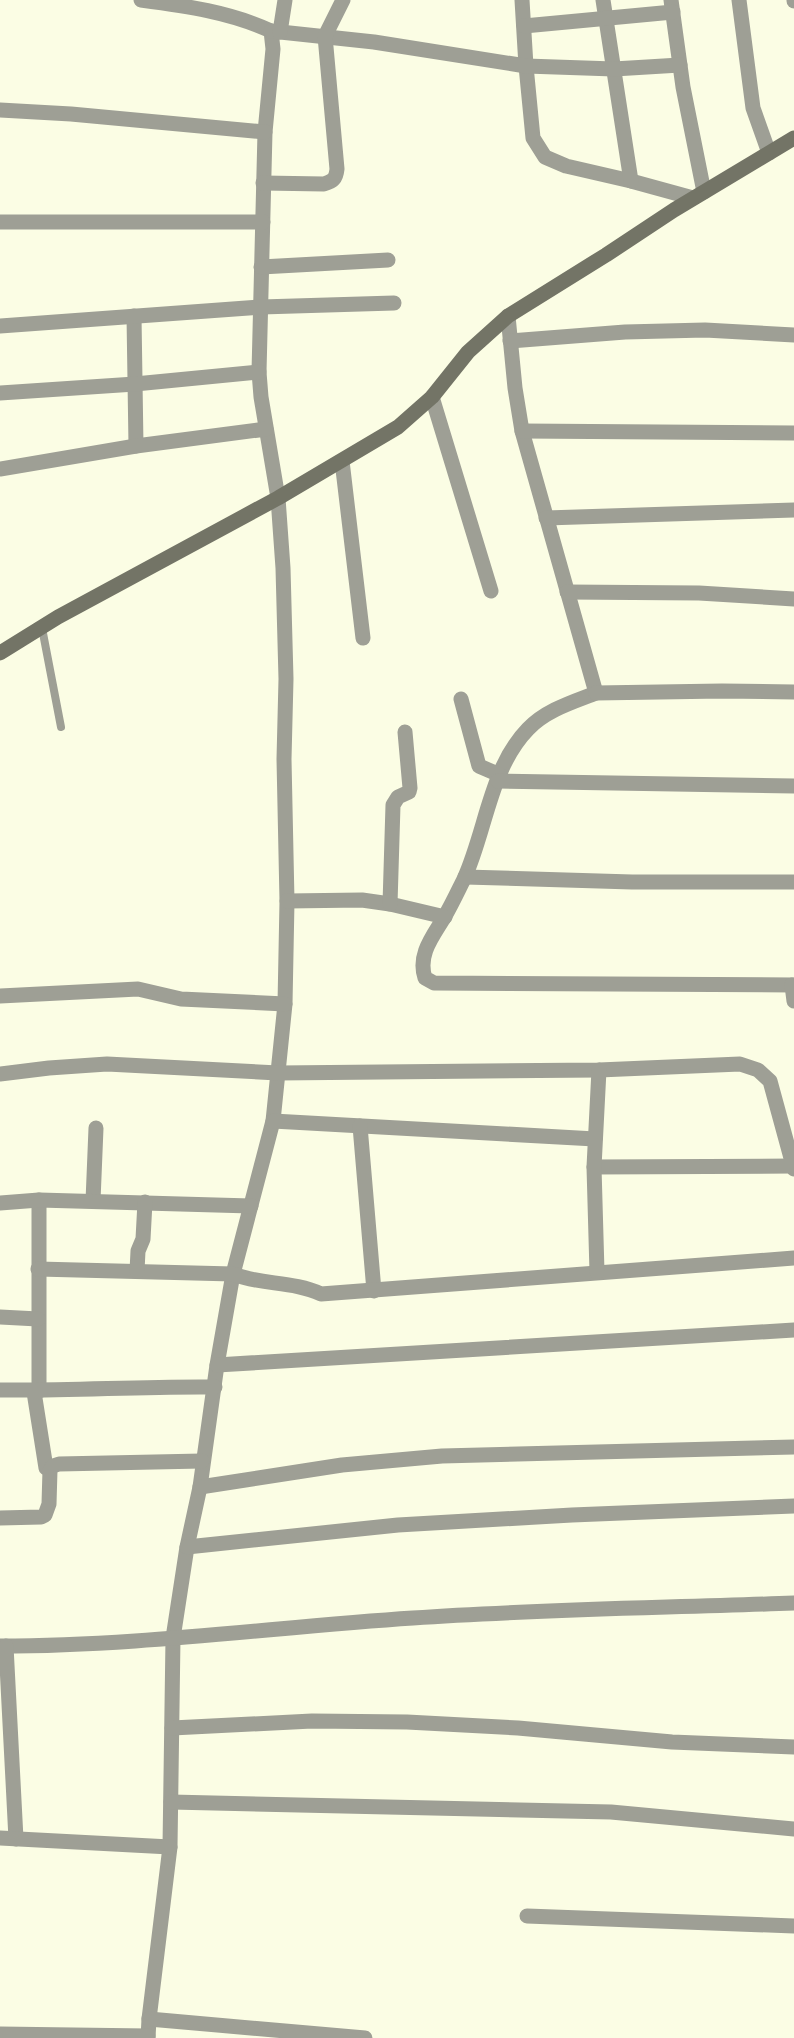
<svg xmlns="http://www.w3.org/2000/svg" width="794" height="2038" font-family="'DejaVu Sans',sans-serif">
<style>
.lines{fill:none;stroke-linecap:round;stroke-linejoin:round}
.lane{stroke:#9e9f95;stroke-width:8}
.street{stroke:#9e9f95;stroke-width:15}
.secondary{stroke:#737466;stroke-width:15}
</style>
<rect width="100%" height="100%" fill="#fbfde4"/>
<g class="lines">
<path class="lane" d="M42,628L61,727"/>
<g class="street">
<path d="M141,0C186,6 230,12 271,31L273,49L265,132L259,372L261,397L278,498L283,568L286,679L284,759L287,901L285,1004L273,1121L233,1274L217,1365L200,1487L187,1547L173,1638L170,1847L149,2019L148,2038"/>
<path d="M522,0L526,66L533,138L545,157L566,166L631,181L693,198"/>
<path d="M603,0L631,181"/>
<path d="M671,0L683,87L704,192"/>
<path d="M739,0L753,108L769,153"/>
<path d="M794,0V1"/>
<path d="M524,26L673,12"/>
<path d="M271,31L374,42L526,66L614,69L680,65"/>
<path d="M280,32L285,0"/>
<path d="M0,110L71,114L265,132"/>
<path d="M263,183L324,184C333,181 336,179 337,169L325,36L343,0"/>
<path d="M0,222H263"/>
<path d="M261,267L388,260"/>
<path d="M134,316L136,446"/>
<path d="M508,316L515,388L522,431L596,693C573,702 546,710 528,729C490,768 486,831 464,879C458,891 452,904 445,916C434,935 417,954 425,978L434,983L794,985"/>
<path d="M0,326L261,307L394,303"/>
<path d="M510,341L625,332L705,330L794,335"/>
<path d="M0,393L135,384L259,372"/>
<path d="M432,397L491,591"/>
<path d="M522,431L794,433"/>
<path d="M342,461L363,638"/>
<path d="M0,469L136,446L266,429"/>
<path d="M546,518L794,510"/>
<path d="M567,592L699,593L794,599"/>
<path d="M596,693L722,691L794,692"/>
<path d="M461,699L479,766L500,775"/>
<path d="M498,781L794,786"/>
<path d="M465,877L632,882H794"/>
<path d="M287,901L362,900L390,904L445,917"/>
<path d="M390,904L393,805L398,797L409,792L410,788L405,732"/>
<path d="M792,985L794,1001"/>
<path d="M0,996L138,989L181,999L285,1004"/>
<path d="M0,1074L49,1068L107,1064L278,1073L599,1070L740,1064L758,1070L770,1081L794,1169"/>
<path d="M273,1121L595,1139"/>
<path d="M360,1126L374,1291"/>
<path d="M594,1167L793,1166"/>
<path d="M39,1200V1391L34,1392L46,1468"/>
<path d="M93,1201L96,1128"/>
<path d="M0,1203L39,1200L251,1206"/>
<path d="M38,1269L233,1274C261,1285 293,1281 321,1294L794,1258"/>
<path d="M137,1271L138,1251L143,1239L145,1202"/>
<path d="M597,1272L594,1167L599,1070"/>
<path d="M0,1317L38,1319"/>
<path d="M217,1365L794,1330"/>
<path d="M0,1390C72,1391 143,1386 215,1387"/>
<path d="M200,1487L342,1465L442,1456L794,1447"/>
<path d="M0,1518L41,1517L45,1515L49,1504L50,1470L53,1466L59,1464L202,1461"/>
<path d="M187,1547L398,1525L572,1515L794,1506"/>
<path d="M0,1646C138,1646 275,1627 413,1618C540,1609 667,1608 794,1603"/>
<path d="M6,1646L16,1839"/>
<path d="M172,1728L312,1721L407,1722L518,1728L672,1742L794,1747"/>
<path d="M171,1802L611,1812L794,1829"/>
<path d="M0,1838L170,1847"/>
<path d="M527,1916L794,1926"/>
<path d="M149,2019L365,2038"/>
<path d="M0,2034L148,2036"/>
</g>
<path class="secondary" d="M0,653L58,617L278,498L398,427L432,397L468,352L508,316L606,255L674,210L794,138"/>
</g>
</svg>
